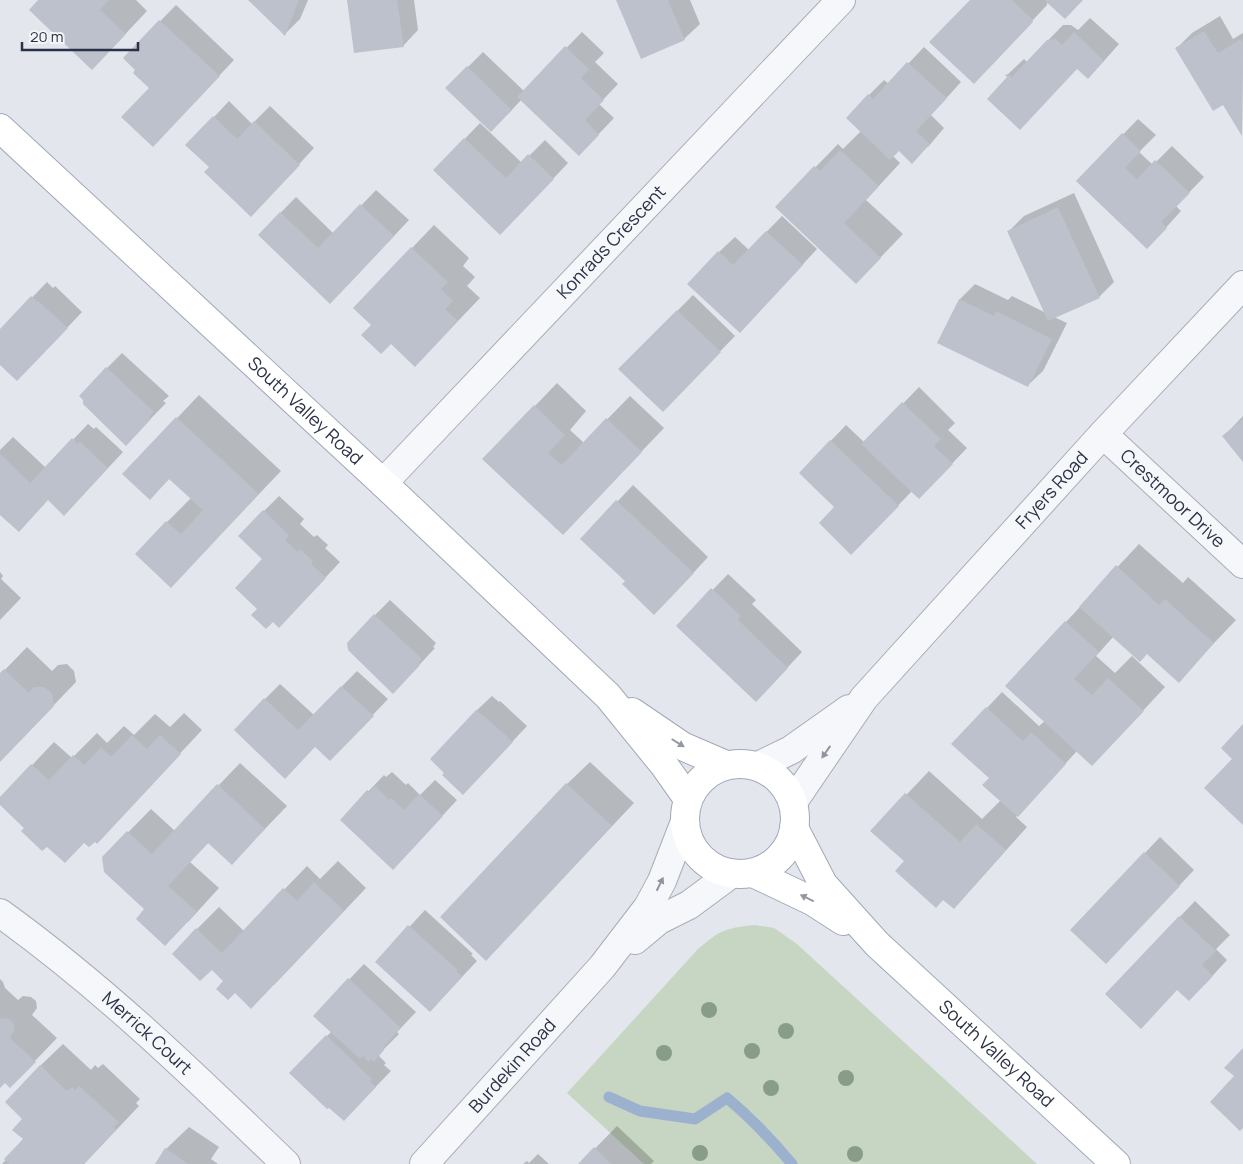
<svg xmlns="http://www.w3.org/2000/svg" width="1243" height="1164" font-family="Manrope,sans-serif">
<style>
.green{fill:#c7d6c3}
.shadow{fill:#0003}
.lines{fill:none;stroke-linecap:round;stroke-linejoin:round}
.stream{stroke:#9cb1ce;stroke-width:11}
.building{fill:#bdc1cc}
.minor-casing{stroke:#a7acb7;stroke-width:30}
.major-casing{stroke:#a1a9b9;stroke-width:30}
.minor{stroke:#f6f7fa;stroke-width:28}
.major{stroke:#fff;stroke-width:28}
.tree{fill:#879d87}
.oneway{fill:#9498a2}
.oneway2{fill:#9094a0}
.labels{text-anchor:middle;stroke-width:4;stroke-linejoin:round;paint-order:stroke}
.street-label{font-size:18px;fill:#293246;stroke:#f3f5f9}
</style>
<rect width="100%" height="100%" fill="#e3e6ec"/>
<path class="green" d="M755,925L774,928L797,944L1037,1164H644L567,1093L698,949C720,930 726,928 755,925Z"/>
<g class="shadow">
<path d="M40,0H136L147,11L115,45Z"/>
<path d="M250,0H308L300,19L285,34Z"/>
<path d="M348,0H414L418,30L403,46Z"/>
<path d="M617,0H690L700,24L684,39Z"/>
<path d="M971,0H1083L1047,1V5L989,67Z"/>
<path d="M176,5L234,60L168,130L150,87L137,70L124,58Z"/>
<path d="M1220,16L1233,39L1243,33L1242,135L1223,103L1177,48L1192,33Z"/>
<path d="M1090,18L1119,44L1103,62L1077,67L1035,113L1007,75L1024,59L1027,62L1063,25H1071L1078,30Z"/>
<path d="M582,32L604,53L595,62L618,84L599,104L614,118L594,139L522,99L507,115L447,88L483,52L524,91Z"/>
<path d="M924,47L961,82L931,115L944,128L928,147L899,150L893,156L900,163L866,200L903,234L879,259L777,207L838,144L843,149L861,131L869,95L884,80L889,84Z"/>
<path d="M229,101L252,124L270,106L314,148L266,200L211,167L214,117Z"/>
<path d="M1138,119L1156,135L1139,152L1153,165L1172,146L1204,177L1176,206L1181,211L1162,232L1078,181Z"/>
<path d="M480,123L522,163L545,140L568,163L516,218L435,170Z"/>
<path d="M376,190L409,220L346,287L259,235L296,197L334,234Z"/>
<path d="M1074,193L1114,282L1099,297L1054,317L1067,323L1043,371L1027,386L939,342L960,299L975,284L1008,300L1012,296L1046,313L1009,231L1024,216Z"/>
<path d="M782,216L817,249L755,316L719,252L735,237L749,250Z"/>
<path d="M434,225L469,258L463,266L475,277L467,286L480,298L437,343L373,325L412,248Z"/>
<path d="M47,282L53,288L55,286L82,312L33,364L0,363V331Z"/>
<path d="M693,295L735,336L678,395L620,369Z"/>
<path d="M122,353L169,396L163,401L166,403L126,444L107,368Z"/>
<path d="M557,383L586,411L570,430L584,443L630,396L664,428L563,534L535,406Z"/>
<path d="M919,387L955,423L948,430L967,448L919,498L912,491L867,538L800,473L846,425L865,443Z"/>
<path d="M199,395L281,471L171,586L167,522L191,498L170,478L150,498L124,474Z"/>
<path d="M1243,416V460L1224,436Z"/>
<path d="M88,424L94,429L96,427L123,452L79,499H48L0,513V450L13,437L46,468Z"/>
<path d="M633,485L708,557L670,598L582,539Z"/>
<path d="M279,496L304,519L300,524L314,537L317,535L328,545L325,548L340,562L294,611L259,609L264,559V511Z"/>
<path d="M1139,544L1183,583L1188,577L1236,620L1178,681L1148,653L1114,636L1096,656L1115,673L1132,656L1165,687L1114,742L1077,751L1016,817L1027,827L976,884L954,907L872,831L929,771L982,819L1001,800L990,778L953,744L1002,692L1039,726L1045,721L1006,686Z"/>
<path d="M0,572L3,576L1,579L21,598L0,620Z"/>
<path d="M728,574L756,600L752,604L802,652L771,685L678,626Z"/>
<path d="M390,600L436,643L433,647L435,648L408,677L375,615Z"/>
<path d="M27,647L52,671L58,665L67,664L74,671L76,682L0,761V675Z"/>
<path d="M357,671L388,699L345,744L315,746L285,777L265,699L280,684L314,715Z"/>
<path d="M492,696L499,702L500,701L527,726L478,778L476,711Z"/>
<path d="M184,713L202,730L97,842L95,840L84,842L26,828L0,803V799L54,742L72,758L97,733L107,743L124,726L134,735L155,714L170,727Z"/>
<path d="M590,762L634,803L508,936L567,784Z"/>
<path d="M240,763L287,806L232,863L209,842L190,862L219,888L188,922L146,909L103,858L151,809L175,831Z"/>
<path d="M392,772L406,785L408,783L420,795L435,780L457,800L408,853L341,820L384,775L386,777Z"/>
<path d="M1160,837L1194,870L1121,947L1145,853Z"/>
<path d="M338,861L366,888L274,985L225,981L197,929L219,907L244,931L307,866L320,879Z"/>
<path d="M1195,901L1230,935L1216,949L1227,960L1205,984L1178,989L1106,994Z"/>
<path d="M425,910L473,954L471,955L477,961L445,995L377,962Z"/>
<path d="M364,964L416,1012L397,1032L399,1034L378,1055L386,1063L384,1065L391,1071L359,1104L291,1073L332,1031L315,1015Z"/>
<path d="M0,979L3,982L5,988L18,1000L23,996L31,997L36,1001L37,1008L32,1015L57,1038L32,1064L5,1082L0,1087Z"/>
<path d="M63,1044L91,1070L95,1065L98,1068L103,1064L140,1099L136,1103L139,1106L84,1164H2L25,1139L24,1119L40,1066Z"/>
<path d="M617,1126L654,1161L651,1164H580Z"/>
<path d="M189,1127L219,1147L211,1159L218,1164H156L166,1149Z"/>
<path d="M538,1154L549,1164H523L527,1161L529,1163Z"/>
</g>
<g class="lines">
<path class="stream" d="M609,1097L640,1111L695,1119L727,1098C751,1118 772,1140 792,1164"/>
</g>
<g class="building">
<path d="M38,0H109L100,10L126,34L92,70L29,10Z"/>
<path d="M248,0H299L285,36L280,31Z"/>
<path d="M347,0H397L404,47L354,53Z"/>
<path d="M616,0H668L685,40L641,59Z"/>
<path d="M970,0H1012L1032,19L1033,22L974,84L929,42Z"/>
<path d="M1044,0H1083L1065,19Z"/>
<path d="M159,20L220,76L153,147L121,117L149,88L133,73L135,70L123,58Z"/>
<path d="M1204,31L1218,53L1241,39L1243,43L1242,136L1223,105L1213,111L1175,48Z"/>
<path d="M1074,32L1104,61L1088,79L1077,69L1020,130L987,99L1007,77L1005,75L1007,74L1012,77L1047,40L1056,39L1062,45Z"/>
<path d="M565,46L589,69L581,78L604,100L585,120L599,135L579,156L517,97Z"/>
<path d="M907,62L947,98L916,131L930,144L912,164L899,151L890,160L846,118L868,94L873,99Z"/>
<path d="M467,66L512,110L491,132L445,88Z"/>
<path d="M213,116L237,139L254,121L300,165L251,217L204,172L209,167L185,145Z"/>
<path d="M1122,133L1141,151L1125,168L1137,179L1155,160L1190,193L1161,222L1167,228L1147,249L1076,181Z"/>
<path d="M464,138L506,178L528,154L554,179L500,235L433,170Z"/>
<path d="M840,150L879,186L844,223L881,258L856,284L775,207L814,166L820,171Z"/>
<path d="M360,204L394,236L330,304L258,235L280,212L318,248Z"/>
<path d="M1058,207L1100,298L1048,321L1007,231Z"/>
<path d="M766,231L803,265L740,333L687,284L718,251L733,265Z"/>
<path d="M411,247L448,282L441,289L453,301L445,309L458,321L415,367L391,344L381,354L361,335L371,325L353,308Z"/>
<path d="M31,296L37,302L38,301L68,328L17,381L0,365V329Z"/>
<path d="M959,299L994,316L996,311L1052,339L1028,387L937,343Z"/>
<path d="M677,310L721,352L663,412L618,369Z"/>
<path d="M106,367L154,412L149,417L151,419L126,446L83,404V400L79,396Z"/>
<path d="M902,402L941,439L934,446L953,464L919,499L861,444Z"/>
<path d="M534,405L565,435L548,453L562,465L606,418L642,452L563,535L482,459Z"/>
<path d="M176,417L259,494L171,588L135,554L166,521L181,534L203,510L169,479L150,500L122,474Z"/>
<path d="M1243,419V462L1222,436Z"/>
<path d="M72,438L78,444L79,441L108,468L64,516L48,500L19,532L0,515V454L30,483Z"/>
<path d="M830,440L899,506L851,555L819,523L834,507L799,473Z"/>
<path d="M616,500L694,573L654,615L622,584L625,581L580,539Z"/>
<path d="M263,510L289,535L285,540L298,552L300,549L313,561L311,564L326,578L279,628L273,622L266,629L251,615L257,609L235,588L262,559L238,536Z"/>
<path d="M1116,565L1159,605L1165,599L1214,643L1179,683L1147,654L1140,662L1079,607Z"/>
<path d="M711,588L741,616L738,620L788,668L756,702L676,626Z"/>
<path d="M374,614L422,659L419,663L420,665L393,694L348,650L347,643Z"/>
<path d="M1065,621L1099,652L1074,679L1092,695L1108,678L1144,711L1092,766L1005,686Z"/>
<path d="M4,669L29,693L34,687H44L52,693L54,706L0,762V673Z"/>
<path d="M341,686L374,716L330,761L315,747L285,779L234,730L264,698L298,730Z"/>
<path d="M986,707L1023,741L1031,732L1066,764L1018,817L982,785L989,778L951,744Z"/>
<path d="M476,710L483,716H484L513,742L463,795L442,775L444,773L430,759Z"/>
<path d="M1243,724V825L1204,788L1232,759L1221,748Z"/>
<path d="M132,735L147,749L160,735L181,754L97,844L95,842L89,847L84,843L65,863L47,847L42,851L21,831L24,828L0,805V797L31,764L49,780L73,755L84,765L101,747L111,757Z"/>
<path d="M566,783L612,826L486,961L440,917Z"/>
<path d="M217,784L265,829L232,865L208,843L168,886L197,912L165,946L136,919L144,909L104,872L102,857L127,831L152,854Z"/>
<path d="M375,786L389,800L391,798L404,810L419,794L443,816L393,870L340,820L367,790L370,792Z"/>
<path d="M905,793L960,842L976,824L1006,850L954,909L943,900L936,908L895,871L904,861L870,831Z"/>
<path d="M1144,852L1180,886L1106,964L1070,930Z"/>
<path d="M314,882L344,911L251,1009L235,993L228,1000L216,989L223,981L212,970L200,981L172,954L196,928L222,953L283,888L297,901Z"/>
<path d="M1179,916L1216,951L1202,965L1213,976L1189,1001L1177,990L1141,1029L1105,994Z"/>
<path d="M408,925L458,970L456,971L462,977L430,1012L375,962Z"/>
<path d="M348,978L401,1028L383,1048L384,1050L374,1062L371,1059L369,1062L363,1056L360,1059L313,1016Z"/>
<path d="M0,1018L9,1019L14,1024V1031L10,1038L36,1062L10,1088L5,1083L0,1088Z"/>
<path d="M326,1035L372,1079L370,1081L376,1087L344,1121L329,1108L327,1109L289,1073Z"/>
<path d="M1243,1048V1128L1240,1131L1210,1102L1234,1076L1224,1068Z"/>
<path d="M40,1065L67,1091L72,1087L75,1090L79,1086L119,1122L114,1127L117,1129L84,1164H9L4,1159L23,1139L12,1130L22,1119L5,1102Z"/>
<path d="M594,1147L611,1164H578Z"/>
<path d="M165,1148L188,1164H155Z"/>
</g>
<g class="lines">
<defs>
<g id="minor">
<path id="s1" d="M1103,434L1243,564"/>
<path id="s2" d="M383,483L841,0"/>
<path d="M758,766L791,750L849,709"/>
<path id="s3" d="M793,802L864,698L1103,434L1243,285"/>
<path id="s4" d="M0,913C103,987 195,1076 286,1164"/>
<path d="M635,940L659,920L689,905L731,874"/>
<path id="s5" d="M424,1164L602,967L648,907L662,881L684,824"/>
</g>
<g id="major">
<path id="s6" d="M0,128L383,483L608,696L664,765L688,799"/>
<path d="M632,712L682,746L726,765"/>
<circle cx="740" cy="819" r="55"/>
<path id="s7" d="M794,828L823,884L877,944L1116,1164"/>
<path d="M753,873L812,901L843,921"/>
</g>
</defs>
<use href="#minor" class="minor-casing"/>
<use href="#major" class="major-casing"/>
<use href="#minor" class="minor"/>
<use href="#major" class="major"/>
</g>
<g class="tree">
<circle cx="709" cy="1010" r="8"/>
<circle cx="786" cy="1031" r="8"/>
<circle cx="752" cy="1051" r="8"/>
<circle cx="664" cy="1053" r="8"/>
<circle cx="846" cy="1078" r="8"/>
<circle cx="771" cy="1088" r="8"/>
<circle cx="700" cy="1153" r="8"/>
<circle cx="855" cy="1154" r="8"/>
</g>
<defs><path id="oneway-solid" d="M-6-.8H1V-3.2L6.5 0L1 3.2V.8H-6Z" transform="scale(1.25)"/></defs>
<g class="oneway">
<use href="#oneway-solid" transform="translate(678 743) rotate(32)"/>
<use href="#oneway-solid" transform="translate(807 898) rotate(-154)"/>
</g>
<g class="oneway2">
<use href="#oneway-solid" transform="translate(826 752) rotate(125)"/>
<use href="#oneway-solid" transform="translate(660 884) rotate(-64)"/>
</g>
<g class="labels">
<g class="street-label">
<text dy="6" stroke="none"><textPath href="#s2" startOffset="332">Konrads Crescent</textPath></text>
<text dy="6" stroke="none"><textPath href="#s6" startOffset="416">South Valley Road</textPath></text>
<text dy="6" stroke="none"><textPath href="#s3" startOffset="406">Fryers Road</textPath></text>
<text dy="6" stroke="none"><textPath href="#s1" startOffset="95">Crestmoor Drive</textPath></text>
<text dy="6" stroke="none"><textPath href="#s4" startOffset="190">Merrick Court</textPath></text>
<text dy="6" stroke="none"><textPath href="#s7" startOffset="306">South Valley Road</textPath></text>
<text dy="6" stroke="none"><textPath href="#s5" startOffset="132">Burdekin Road</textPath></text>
</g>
</g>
<path d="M22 42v8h116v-8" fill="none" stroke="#293246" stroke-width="2.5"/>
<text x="30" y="42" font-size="15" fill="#293246" stroke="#f3f5f9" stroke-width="4" paint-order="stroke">20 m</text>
</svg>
